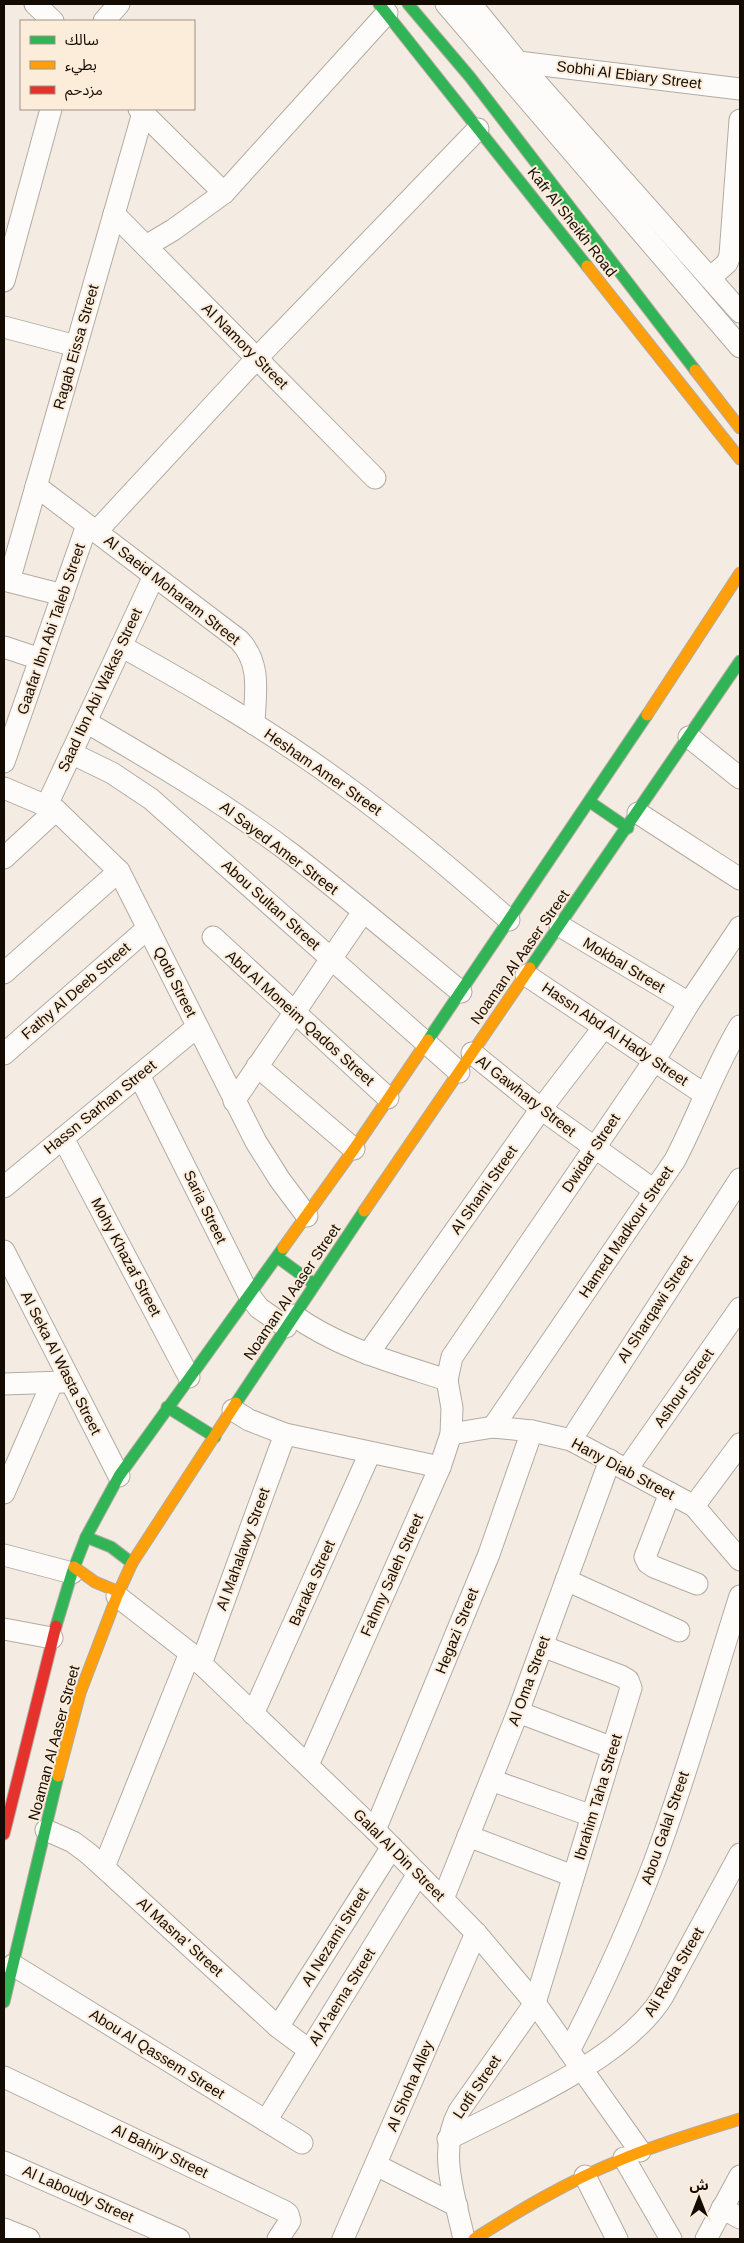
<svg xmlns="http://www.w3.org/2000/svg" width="744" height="2243" font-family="Helvetica,'Noto Sans Arabic',sans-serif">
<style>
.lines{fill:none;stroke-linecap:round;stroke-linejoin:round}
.street-casing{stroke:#b3aba1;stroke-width:23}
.fast-casing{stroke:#b3aba1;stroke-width:13}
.slow-casing{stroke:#b3aba1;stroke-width:13}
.jam-casing{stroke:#b3aba1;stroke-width:13}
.street{stroke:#fdfcfb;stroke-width:21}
.fast{stroke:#30b455;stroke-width:11}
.slow{stroke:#ff9f0a;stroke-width:11}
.jam{stroke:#e5322d;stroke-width:11}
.labels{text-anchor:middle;stroke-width:4;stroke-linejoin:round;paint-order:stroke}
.street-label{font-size:15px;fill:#140c03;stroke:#fcecda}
</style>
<rect width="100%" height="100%" fill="#f4ebe2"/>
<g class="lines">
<defs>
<g id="street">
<path d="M35,4L53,21"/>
<path d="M446,4L740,347"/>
<path d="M471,4L518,62L740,312"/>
<path d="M104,21L119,4"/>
<path d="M518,62L740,89"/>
<path d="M139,109L224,193"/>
<path d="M114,214L375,478"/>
<path d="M146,246L173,230L224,193L387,13"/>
<path d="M710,278L727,263L730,255L740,120"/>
<path d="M4,281L51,109"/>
<path d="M4,327L76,346"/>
<path d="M36,486L239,640C262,664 255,693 254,724"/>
<path d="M96,532L257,358L478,129"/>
<path d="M4,580L63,595"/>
<path d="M9,581L143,113"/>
<path d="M121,646C198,689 274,733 344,785C402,827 456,873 509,920"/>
<path d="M4,647L40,659"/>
<path d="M86,722C157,763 227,805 293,855C350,899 405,946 461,992"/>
<path d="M689,737L740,778"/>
<path d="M71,753L112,773L151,799L459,1072"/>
<path d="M4,762L87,525"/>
<path d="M4,788L56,810L119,871L256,1142L280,1180L307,1216"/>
<path d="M47,805L154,576"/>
<path d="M638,813L740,879"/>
<path d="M4,858L56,810"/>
<path d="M560,926L689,1003"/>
<path d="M213,937L388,1098"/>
<path d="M4,973L119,871"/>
<path d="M526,975L704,1094"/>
<path d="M472,1053L541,1109L654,1190"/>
<path d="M4,1054L148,928"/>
<path d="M257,1066L354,1149"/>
<path d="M139,1075L249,1295L259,1308L286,1327"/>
<path d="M234,1101L363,912"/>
<path d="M63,1138L189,1377"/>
<path d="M4,1187L197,1027"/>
<path d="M4,1251L119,1476"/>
<path d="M293,1315C341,1349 392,1362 447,1380"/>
<path d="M368,1354L541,1109L604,1027"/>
<path d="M4,1384L63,1382"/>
<path d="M233,1410L249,1420L285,1434L440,1467"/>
<path d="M493,1427L675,1160C698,1116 714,1069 740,1026"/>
<path d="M451,1434L493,1427L532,1431L571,1440L694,1506L740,1560"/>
<path d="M571,1440L740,1179"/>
<path d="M627,1469L740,1308"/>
<path d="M4,1493L52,1383"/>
<path d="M670,1493L645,1557L648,1563L654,1567L697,1584"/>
<path d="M694,1506L740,1444"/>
<path d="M4,1555L72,1573"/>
<path d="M566,1580L679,1631"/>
<path d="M117,1596L190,1653L375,1830L476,1933L535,2003L640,2151"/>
<path d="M4,1629L52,1638"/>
<path d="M201,1664L285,1434"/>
<path d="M518,1712L613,1748"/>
<path d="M253,1714L370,1453"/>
<path d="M308,1765L440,1467L451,1434L452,1408L447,1380L452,1357L654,1061L689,1003L740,927"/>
<path d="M491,1780L592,1816"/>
<path d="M46,1830L73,1842L89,1854L278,2027L309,2050"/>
<path d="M375,1830L489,1554L532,1431"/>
<path d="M468,1836L573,1876"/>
<path d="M104,1867L190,1653"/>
<path d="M443,1899L518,1712L610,1460"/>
<path d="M13,1965L302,2143"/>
<path d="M278,2027L392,1847"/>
<path d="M569,2051C601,1989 630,1926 655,1860C687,1774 712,1684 740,1596"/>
<path d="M4,2077L284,2211L288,2214L290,2221L278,2239"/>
<path d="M266,2121L418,1874"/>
<path d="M448,2139C514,2105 625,2059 663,1996L740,1854"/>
<path d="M624,2158L671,2239"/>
<path d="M4,2162L179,2239"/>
<path d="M376,2165L457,2206"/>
<path d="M585,2176L617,2239"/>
<path d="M722,2208L740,2218"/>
<path d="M4,2229L29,2239"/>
<path d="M343,2239L476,1933"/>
<path d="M464,2239C455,2196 437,2152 459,2111L535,2003L631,1688L628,1680L621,1676L542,1646"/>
<path d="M706,2239L740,2176"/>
</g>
<g id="fast">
<path d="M379,4L587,266"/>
<path d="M408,4L470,77L695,370"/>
<path d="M590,802L628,828"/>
<path d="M530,968L740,661"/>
<path d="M428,1040L647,715"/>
<path d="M277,1257L314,1284"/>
<path d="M236,1403L364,1211"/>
<path d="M167,1407L215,1437"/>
<path d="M86,1537L111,1547L132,1563"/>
<path d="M56,1626L72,1573L86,1537L119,1476L283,1248"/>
<path d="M4,2002L58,1776"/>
</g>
<g id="slow">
<path d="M587,266L740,459"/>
<path d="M695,370L740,428"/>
<path d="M647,715L740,573"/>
<path d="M364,1211L530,968"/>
<path d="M283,1248L354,1149L428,1040"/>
<path d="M74,1567L95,1582L119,1592"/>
<path d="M58,1776L80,1693L117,1596L132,1563L236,1403"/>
<path d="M474,2239C520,2210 567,2182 618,2161C657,2144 699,2132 740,2119"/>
</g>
<path id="jam" d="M4,1834L56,1626"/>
</defs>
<use href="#street" class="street-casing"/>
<use href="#fast" class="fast-casing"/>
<use href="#slow" class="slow-casing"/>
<use href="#jam" class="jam-casing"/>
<use href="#street" class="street"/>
<use href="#fast" class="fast"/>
<use href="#slow" class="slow"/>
<use href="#jam" class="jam"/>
</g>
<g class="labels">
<g class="street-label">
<text transform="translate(629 75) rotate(7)" y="5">Sobhi Al Ebiary Street</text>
<text transform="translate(572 222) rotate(52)" y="5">Kafr Al Sheikh Road</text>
<text transform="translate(245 346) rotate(45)" y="5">Al Namory Street</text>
<text transform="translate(76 347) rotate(-74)" y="5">Ragab Eissa Street</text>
<text transform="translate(172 590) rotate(38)" y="5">Al Saeid Moharam Street</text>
<text transform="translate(51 629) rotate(-71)" y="5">Gaafar Ibn Abi Taleb Street</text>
<text transform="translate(100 690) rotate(-65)" y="5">Saad Ibn Abi Wakas Street</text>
<text transform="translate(323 772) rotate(35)" y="5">Hesham Amer Street</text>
<text transform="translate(279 848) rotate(37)" y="5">Al Sayed Amer Street</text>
<text transform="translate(271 905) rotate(42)" y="5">Abou Sultan Street</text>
<text transform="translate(520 957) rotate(-55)" y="5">Noaman Al Aaser Street</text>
<text transform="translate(624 965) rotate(31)" y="5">Mokbal Street</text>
<text transform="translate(175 982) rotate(63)" y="5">Qotb Street</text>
<text transform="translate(76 991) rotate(-41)" y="5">Fathy Al Deeb Street</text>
<text transform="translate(300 1018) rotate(42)" y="5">Abd Al Moneim Qados Street</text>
<text transform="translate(615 1034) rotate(34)" y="5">Hassn Abd Al Hady Street</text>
<text transform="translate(526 1096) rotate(38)" y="5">Al Gawhary Street</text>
<text transform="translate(100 1107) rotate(-39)" y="5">Hassn Sarhan Street</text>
<text transform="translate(591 1153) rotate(-56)" y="5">Dwidar Street</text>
<text transform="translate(484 1190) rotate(-55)" y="5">Al Shami Street</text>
<text transform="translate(205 1207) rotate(64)" y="5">Saria Street</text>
<text transform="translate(626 1232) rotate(-56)" y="5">Hamed Madkour Street</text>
<text transform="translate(126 1257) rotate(62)" y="5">Mohy Khazaf Street</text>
<text transform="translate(292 1292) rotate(-56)" y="5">Noaman Al Aaser Street</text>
<text transform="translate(655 1309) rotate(-57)" y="5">Al Sharqawi Street</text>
<text transform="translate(61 1363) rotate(63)" y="5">Al Seka Al Wasta Street</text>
<text transform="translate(684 1388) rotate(-55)" y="5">Ashour Street</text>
<text transform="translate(623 1469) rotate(28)" y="5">Hany Diab Street</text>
<text transform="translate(243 1549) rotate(-70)" y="5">Al Mahalawy Street</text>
<text transform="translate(392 1575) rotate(-66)" y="5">Fahmy Saleh Street</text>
<text transform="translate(312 1583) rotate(-66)" y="5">Baraka Street</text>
<text transform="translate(457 1631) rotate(-68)" y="5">Hegazi Street</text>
<text transform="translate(529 1681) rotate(-70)" y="5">Al Oma Street</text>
<text transform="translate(54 1743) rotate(-75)" y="5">Noaman Al Aaser Street</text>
<text transform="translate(598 1797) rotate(-73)" y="5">Ibrahim Taha Street</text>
<text transform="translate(665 1828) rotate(-71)" y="5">Abou Galal Street</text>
<text transform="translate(399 1855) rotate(45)" y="5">Galal Al Din Street</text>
<text transform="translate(180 1937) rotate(42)" y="5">Al Masna' Street</text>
<text transform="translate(335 1937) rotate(-58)" y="5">Al Nezami Street</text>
<text transform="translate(674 1972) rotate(-59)" y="5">Ali Reda Street</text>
<text transform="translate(342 1997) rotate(-58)" y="5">Al A'aema Street</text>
<text transform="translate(157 2054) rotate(32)" y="5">Abou Al Qassem Street</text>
<text transform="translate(410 2086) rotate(-67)" y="5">Al Shoha Alley</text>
<text transform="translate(477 2087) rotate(-56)" y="5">Lotfi Street</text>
<text transform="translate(160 2151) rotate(26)" y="5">Al Bahiry Street</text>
<text transform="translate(78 2194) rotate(24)" y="5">Al Laboudy Street</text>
</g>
</g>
<rect width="744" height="2243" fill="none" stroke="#140c03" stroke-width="10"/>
<rect x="20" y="20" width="175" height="90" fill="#fcecda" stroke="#9f9284"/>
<rect x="30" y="36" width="25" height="8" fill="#30b455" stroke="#9f9284"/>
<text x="65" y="45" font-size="15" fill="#140c03">سالك</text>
<rect x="30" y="61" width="25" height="8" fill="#ff9f0a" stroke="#9f9284"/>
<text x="65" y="70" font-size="15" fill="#140c03">بطيء</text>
<rect x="30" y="86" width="25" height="8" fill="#e5322d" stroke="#9f9284"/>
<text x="65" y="95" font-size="15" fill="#140c03">مزدحم</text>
<g transform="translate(699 2198)" stroke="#fcecda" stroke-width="4" paint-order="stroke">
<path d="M0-4L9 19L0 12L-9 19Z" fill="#140c03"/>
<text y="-8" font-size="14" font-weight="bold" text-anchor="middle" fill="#140c03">ش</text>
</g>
</svg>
